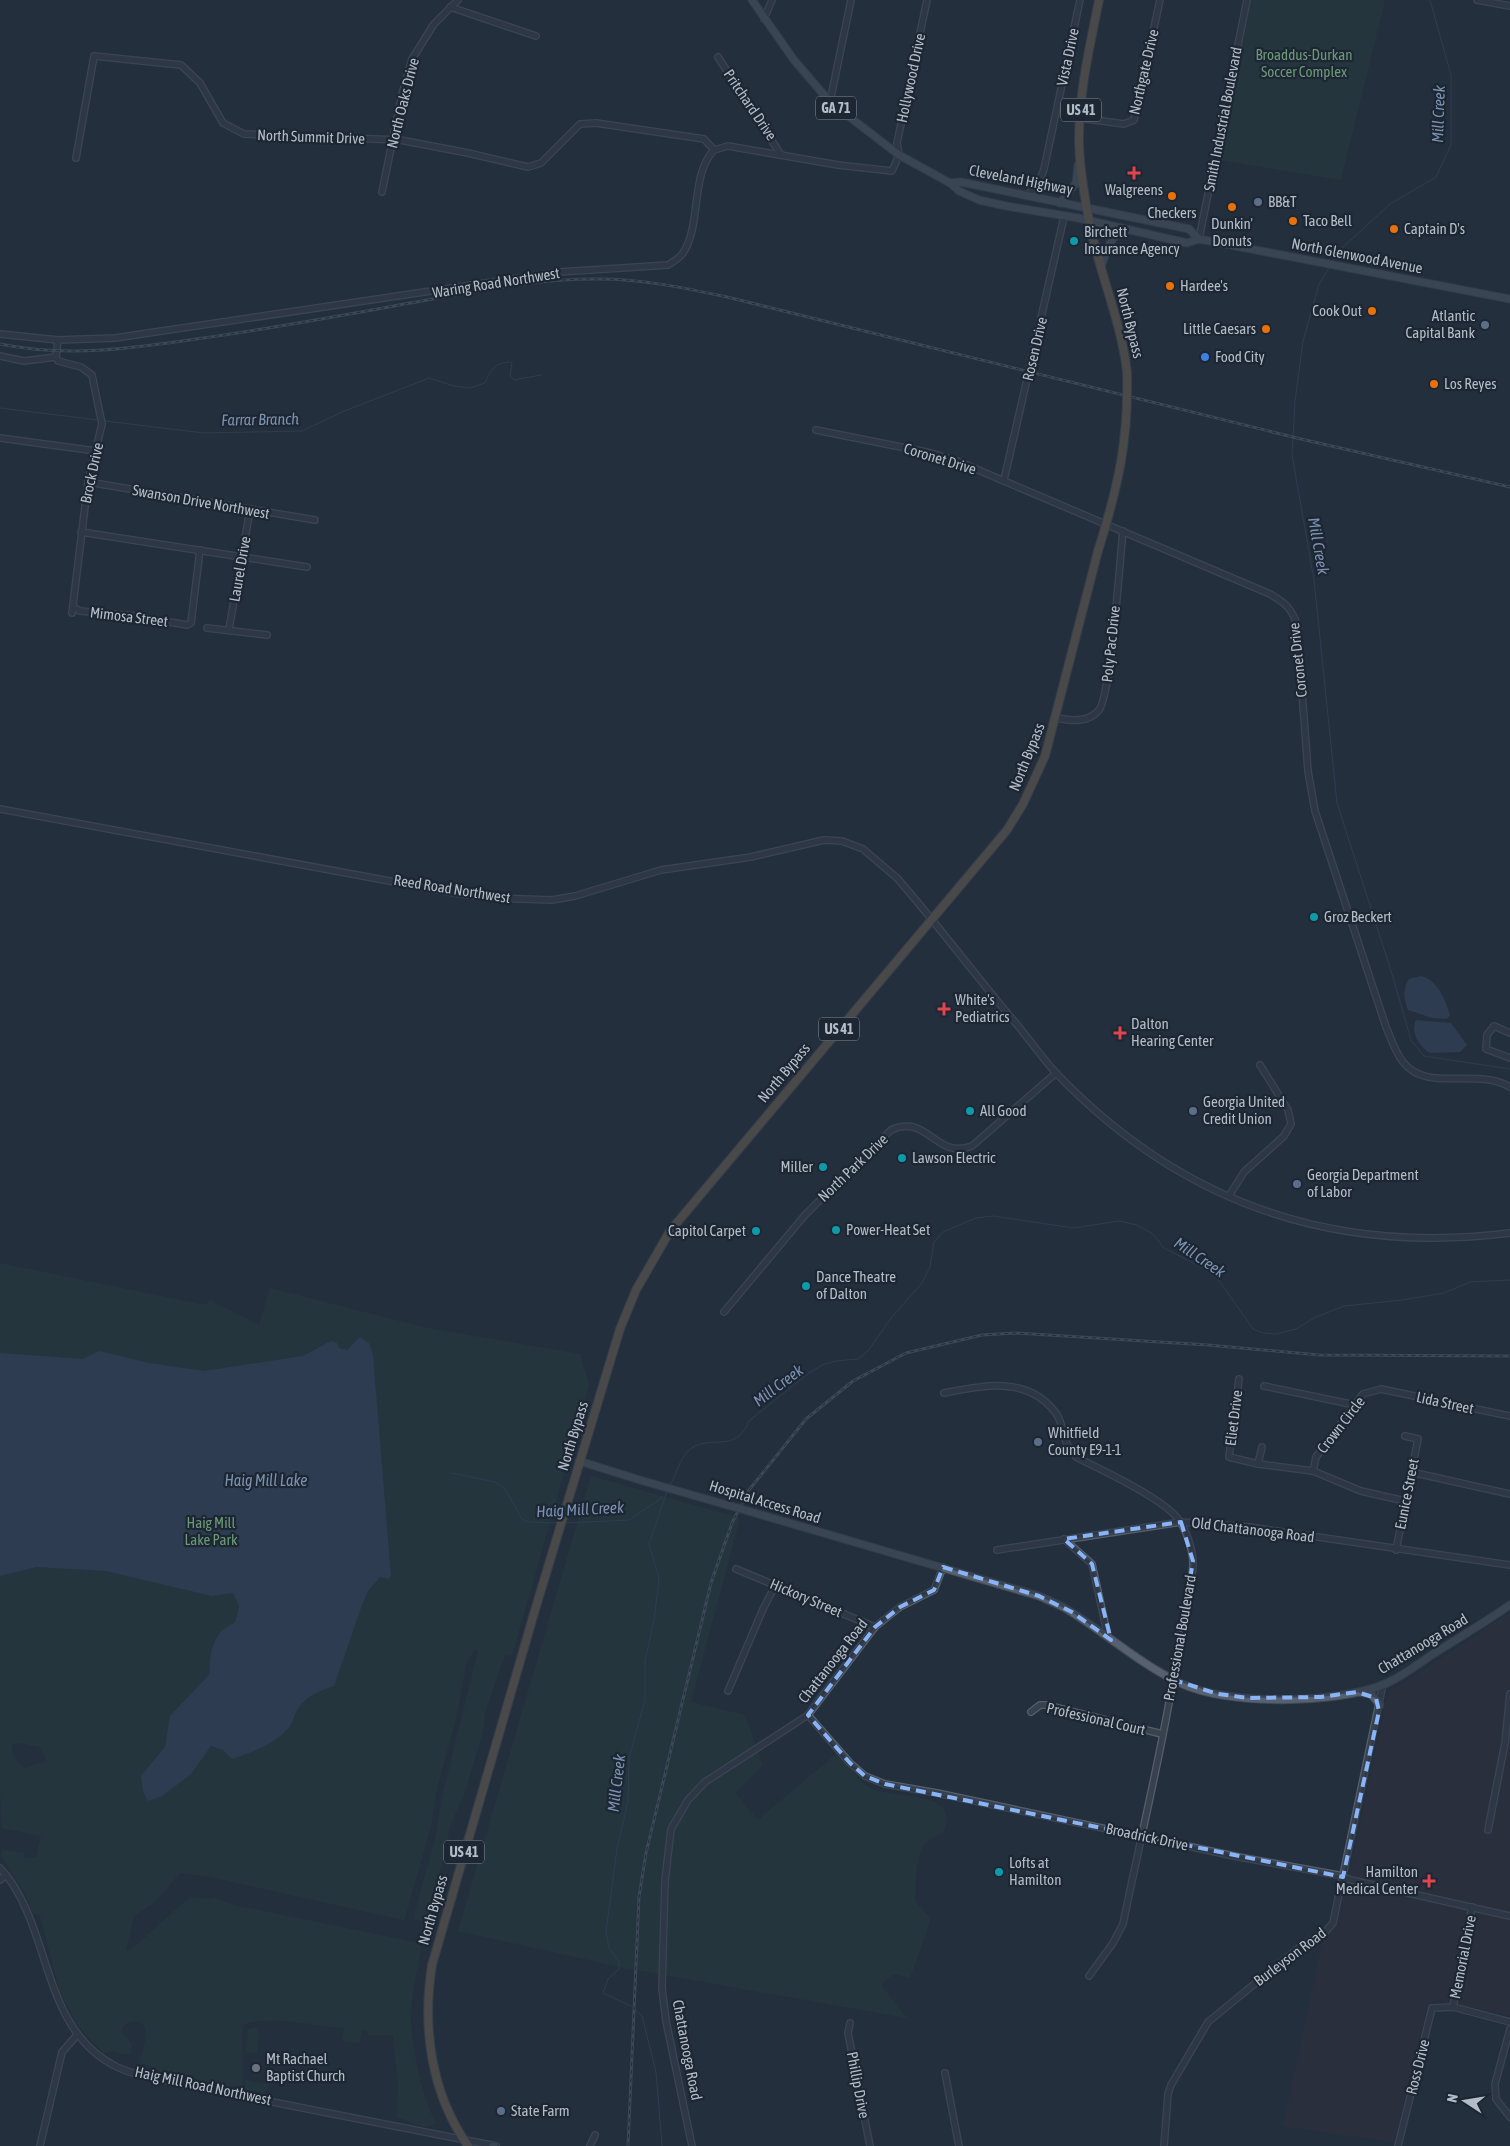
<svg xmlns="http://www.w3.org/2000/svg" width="1510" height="2146" font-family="'Asap Condensed',sans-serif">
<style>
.medical{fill:#32303f}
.green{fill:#263c3f;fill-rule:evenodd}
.water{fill:#394c67}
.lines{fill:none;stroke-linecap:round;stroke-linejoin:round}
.stream{stroke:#394c67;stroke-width:1}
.minor-casing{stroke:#565f6c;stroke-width:8}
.major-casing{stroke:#414a57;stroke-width:9}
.highway-casing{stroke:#434c59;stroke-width:10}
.minor{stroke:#38414e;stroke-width:5.5}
.major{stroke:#56606e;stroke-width:7}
.highway{stroke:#746855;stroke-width:8}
.rail-casing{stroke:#5a6575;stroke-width:3}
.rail{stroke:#1d2633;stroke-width:1;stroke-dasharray:4;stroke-linecap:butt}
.major-bridge-casing{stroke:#414a57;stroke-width:9;stroke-linecap:butt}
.highway-bridge-casing{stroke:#434c59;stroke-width:10;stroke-linecap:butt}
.major-bridge{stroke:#56606e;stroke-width:7}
.highway-bridge{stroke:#746855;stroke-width:8}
.marked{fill:none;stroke:#8ab4f8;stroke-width:4;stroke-dasharray:10 6;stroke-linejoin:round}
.health-dot{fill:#e0444e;stroke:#1d2633;stroke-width:2}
.food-dot{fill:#e8710a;stroke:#1d2633;stroke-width:2}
.service-dot{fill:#5c6f8a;stroke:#1d2633;stroke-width:2}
.culture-dot{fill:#0f9aa8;stroke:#1d2633;stroke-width:2}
.shop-dot{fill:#3f7fe0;stroke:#1d2633;stroke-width:2}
.worship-dot{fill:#6b7280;stroke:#1d2633;stroke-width:2}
.labels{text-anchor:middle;stroke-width:4.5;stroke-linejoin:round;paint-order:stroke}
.shield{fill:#1d2633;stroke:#878f9c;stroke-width:1}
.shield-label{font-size:14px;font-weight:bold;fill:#b4bcc9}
.park-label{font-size:15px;fill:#6b9a76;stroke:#1d2633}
.street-label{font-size:15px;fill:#b4bcc9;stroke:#1d2633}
.poi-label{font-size:15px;fill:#b4bcc9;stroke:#1d2633;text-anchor:start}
.water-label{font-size:16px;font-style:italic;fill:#7c92b1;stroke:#1d2633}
</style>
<rect width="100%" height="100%" fill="#242f3e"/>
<path class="medical" d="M1510,1613V2015L1440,2001H1434L1427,2007L1394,2142L1283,2126L1323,1940L1336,1927L1350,1872L1388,1693Z"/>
<g class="green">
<path d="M1251,0H1385L1341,180L1221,160Z"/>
<path d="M0,1263L200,1304H206L210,1300L259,1325L270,1288L427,1328L580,1354L589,1385L512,1656L505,1655L485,1712L483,1732L465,1792L451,1824L428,1922L413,1919L435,1840L442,1797L478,1651L474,1650L466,1664L456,1719L437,1788L431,1826L405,1918L403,1920L206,1876L180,1873L155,1902L134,1916L126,1951L134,1947L190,1897L210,1899L213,1897L234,1905L419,1943L421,1948C418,1969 412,1989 411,2010C410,2042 421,2095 436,2123C425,2132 409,2121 397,2117L398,2085L393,2035H368V2031L362,2030L359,2043L342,2041L344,2028C321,2027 260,2013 242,2026L243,2090L245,2089V2080L266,2084L269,2071V2085L263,2096L159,2073L157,2068L140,2063C141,2054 147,2039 146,2031C144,2017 125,2018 121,2032L132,2044L131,2054H120L114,2051L104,2054L79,2027L64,2000L59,1989L40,1916L33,1913L25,1894L1,1856L2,1850L24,1853L25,1858L36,1857L41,1836L2,1828L0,1793ZM20,1743L40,1747L47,1761L24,1768C18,1763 10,1752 12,1744Z"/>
<path d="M591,1476L740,1518L691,1702L745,1715L763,1765L735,1793L758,1820L836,1754C845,1763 862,1785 872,1789C892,1798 958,1790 945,1828C942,1836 936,1835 930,1839C913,1852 917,1882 915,1901L931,1919L910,1978L893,1974L881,1985L907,2018L625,1968L458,1931Z"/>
<path d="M259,2027L257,2053L246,2052L248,2029Z"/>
</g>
<g class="water">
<path d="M1421,976C1438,980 1445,1000 1450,1015L1447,1019L1432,1018L1408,1010C1404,999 1402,990 1409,979Z"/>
<path d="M1416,1020L1451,1023L1467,1045L1460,1052L1430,1053C1419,1047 1410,1032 1416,1020Z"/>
<path d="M360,1337L369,1343L373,1356L391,1576L389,1579L380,1577L368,1591L362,1605L334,1686C318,1691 305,1696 296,1712C294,1716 293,1722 290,1726C276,1744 252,1752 232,1759L223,1750L211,1746L191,1774L162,1796L148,1801L143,1791L141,1776L165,1747L170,1716L210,1674C208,1656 214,1629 235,1623L239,1606L233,1593L212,1596L106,1571L36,1567L0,1576V1353L83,1359L99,1351L149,1363L204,1371L303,1356L331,1341L337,1343L339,1348L347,1350Z"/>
</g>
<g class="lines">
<g class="stream">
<path d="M1333,261L1341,249L1390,204L1436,177L1451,145V75L1430,0"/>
<path d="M1330,267L1319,284L1303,341L1295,401L1292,455L1314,580L1337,803L1393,977L1411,1040L1424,1056L1510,1069"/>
<path d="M0,408L98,420"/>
<path d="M105,421L204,433L302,431L342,412L429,378L454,386L470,388L485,383C490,369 496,362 512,362L510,376L514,380L541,375"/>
<path d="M452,1473L495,1482L505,1489L522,1519L528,1522L559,1523"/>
<path d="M670,1485C676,1476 680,1458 688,1451C708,1432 735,1456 749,1421L806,1375L822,1365L836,1361L858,1359L868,1351L891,1318L922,1283L930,1267L934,1242L943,1232L976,1218L993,1216L1074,1228L1119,1221L1137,1225L1153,1234L1164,1248L1199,1266L1218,1279L1253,1329L1263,1333L1276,1334L1296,1329L1316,1317L1344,1306L1402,1300L1444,1293L1470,1282L1510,1280"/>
<path d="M565,1523L629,1520L663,1497"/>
<path d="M631,2006L603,1993L608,1979L619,1969V1961L609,1948L606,1932L617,1849L628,1801L629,1758L645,1700V1661L654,1620L659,1579L649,1544L667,1491"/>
<path d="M635,2010L642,2016L656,2072L662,2146"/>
</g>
<defs>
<g id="minor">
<path d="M1477,0L1510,6"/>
<path d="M450,7L536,36"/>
<path d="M764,19L772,0"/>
<path d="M718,57L781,155"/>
<path d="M830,102L851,0"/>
<path d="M1080,118L1124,124L1134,120L1160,0"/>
<path d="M76,158L94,56L181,65L200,83L223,123L244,134L400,140L468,153L528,167L541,163L580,124L596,123L704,139L714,150"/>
<path d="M382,192L402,94L412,59L434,24L458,0"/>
<path d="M1026,196L1038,185L1044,169L1080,0"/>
<path d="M1199,239L1247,0"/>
<path d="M0,334L58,340L115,338L559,272L668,265C673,262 680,258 683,253C702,224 690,175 714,150L728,146L838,165L892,171L899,155L897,143L927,0"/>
<path d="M0,356L24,361L56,357"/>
<path d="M56,357L58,361L81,367L92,375L102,424L88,482L72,613"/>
<path d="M56,357L58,340"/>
<path d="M816,430L931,453L957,461L1270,594C1284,602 1293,609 1297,626L1308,771L1315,811L1386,1027C1391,1038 1395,1052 1403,1062C1427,1093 1475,1067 1510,1087"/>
<path d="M0,438L96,451"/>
<path d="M1004,480L1064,217"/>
<path d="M88,482L315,520"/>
<path d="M81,532L307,567"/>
<path d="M73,607L80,611L135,616L187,625L191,623L200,550"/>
<path d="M207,628L267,635"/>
<path d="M229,629L250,510"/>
<path d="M1057,718C1071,721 1089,723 1099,710C1111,695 1120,558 1123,531"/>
<path d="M0,809L460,894L497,898L552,900L575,896L661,870L751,857L824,840L842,841L863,849L897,878C939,926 977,978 1019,1027C1032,1043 1043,1059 1057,1074C1181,1203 1333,1255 1510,1233"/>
<path d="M1510,1033L1494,1026L1487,1035L1486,1049L1510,1058"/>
<path d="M1229,1196L1244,1172L1284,1136L1291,1124L1288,1110L1260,1065"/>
<path d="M724,1312L805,1215L891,1130C928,1113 935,1160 972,1146L1056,1073"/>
<path d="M1239,1379L1229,1457L1258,1464L1313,1471L1361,1491L1405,1501"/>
<path d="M1264,1386L1355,1405"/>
<path d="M944,1393C982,1386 1027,1375 1055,1412C1063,1421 1062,1434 1067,1444C1069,1449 1073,1453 1076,1457C1101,1470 1168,1500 1181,1523C1187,1533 1193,1551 1193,1563C1193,1585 1184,1608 1181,1630C1167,1729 1143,1826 1123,1924L1113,1943L1089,1976"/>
<path d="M1258,1464L1262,1447"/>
<path d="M1313,1471L1316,1457L1363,1394L1381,1389L1510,1416"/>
<path d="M1411,1472L1510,1494"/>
<path d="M1064,1539L1092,1564L1108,1637"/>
<path d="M997,1550L1181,1522L1249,1527L1510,1565"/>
<path d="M1396,1550L1418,1439L1405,1436"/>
<path d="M736,1569L875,1627"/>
<path d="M728,1691L763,1609L776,1584"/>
<path d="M1031,1712L1040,1705H1046L1162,1734"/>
<path d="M808,1715L850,1763L865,1776L885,1784L937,1793L1239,1857L1338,1875L1351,1880L1510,1916"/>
<path d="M1488,1830L1505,1743L1510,1694"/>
<path d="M0,1868C53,1925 39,2029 117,2067C138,2077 164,2080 186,2085L496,2146"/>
<path d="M0,1880L6,1875"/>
<path d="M1453,2007L1472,1907"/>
<path d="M850,2023L848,2033L870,2146"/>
<path d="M1510,2029L1495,2084L1496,2099L1510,2117"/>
<path d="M945,2073L959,2146"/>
<path d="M40,2146L62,2052L77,2035"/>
<path d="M590,2146L595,2135"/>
<path d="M692,2146L666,2021L662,1988L665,1881L671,1829L688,1800L705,1782L808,1715L875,1627L900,1607L934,1590L943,1567"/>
<path d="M1164,2146L1168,2094L1171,2085L1208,2022L1301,1946L1326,1931L1333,1923L1383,1684"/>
<path d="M1398,2146L1432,2008L1453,2007L1510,2022"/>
</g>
<g id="major">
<path d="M752,0L794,60L830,102L899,155L950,183L959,191L979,200L1006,206L1078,218L1187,243L1199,239L1510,299"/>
<path d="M950,183L961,182L1189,229L1199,239"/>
<path d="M1060,203L1076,183L1078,165"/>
<path d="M1101,267C1106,253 1109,235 1126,230"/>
<path d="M579,1461L640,1480"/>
<path d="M755,1513L1039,1596C1050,1601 1063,1606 1073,1613C1109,1636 1142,1665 1180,1683C1228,1706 1337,1704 1385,1684C1401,1677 1416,1666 1430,1656C1457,1639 1484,1623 1510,1605"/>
<path d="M1360,1692L1371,1694L1380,1705"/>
<path d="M493,2146H494"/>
</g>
<g id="highway">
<path d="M1099,0C1090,45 1079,92 1079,139C1079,166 1084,194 1089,221C1099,272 1121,320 1127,372"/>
<path d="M468,2146C431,2093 422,2028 432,1965L535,1610L620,1329L636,1290L670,1231L1007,830L1023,804L1045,756L1098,551"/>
</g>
</defs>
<use href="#minor" class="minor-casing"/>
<use href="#major" class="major-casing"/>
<use href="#highway" class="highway-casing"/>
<use href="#minor" class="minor"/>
<use href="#major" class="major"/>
<use href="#highway" class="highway"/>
<defs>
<g id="rail">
<path d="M0,344C67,358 136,348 203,338C282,327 360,312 438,298C491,289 546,278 600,279C643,279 685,288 727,297L1301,439L1510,487"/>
<path d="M628,2146L639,1897L646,1853L711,1583L732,1523L749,1490L806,1419L853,1381L906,1353L982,1335L1015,1333L1208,1345L1319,1355L1510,1356"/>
</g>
</defs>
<use href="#rail" class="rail-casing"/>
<use href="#rail" class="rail"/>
<defs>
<path id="major-bridge" d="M640,1480L755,1513"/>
<path id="highway-bridge" d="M1098,551C1118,487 1129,439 1127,372"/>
</defs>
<use href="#major-bridge" class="major-bridge-casing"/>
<use href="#highway-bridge" class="highway-bridge-casing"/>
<use href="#major-bridge" class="major-bridge"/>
<use href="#highway-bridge" class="highway-bridge"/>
</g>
<path d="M0 0H1510V2146H0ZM1181,1522L1193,1561L1174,1680L1218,1694L1249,1698L1321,1697L1357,1692L1376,1698L1379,1711L1343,1877L885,1784L865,1776L850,1763L808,1715L875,1627L900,1607L934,1590L943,1567L1039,1596L1072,1612L1111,1640L1092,1564L1064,1539Z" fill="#242f3e" fill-opacity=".55" fill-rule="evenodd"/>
<path class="marked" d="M1181,1522L1193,1561L1174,1680L1218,1694L1249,1698L1321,1697L1357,1692L1376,1698L1379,1711L1343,1877L885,1784L865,1776L850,1763L808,1715L875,1627L900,1607L934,1590L943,1567L1039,1596L1072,1612L1111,1640L1092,1564L1064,1539Z"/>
<g class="health-dot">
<path d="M1131.5 165.5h5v5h5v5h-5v5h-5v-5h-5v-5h5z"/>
<path d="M941.5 1001.5h5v5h5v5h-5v5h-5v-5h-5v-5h5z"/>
<path d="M1117.5 1025.5h5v5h5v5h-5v5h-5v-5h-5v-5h5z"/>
<path d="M1426.5 1873.5h5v5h5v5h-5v5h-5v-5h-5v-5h5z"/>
</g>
<g class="food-dot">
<circle cx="1172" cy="196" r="5"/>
<circle cx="1232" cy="207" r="5"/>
<circle cx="1293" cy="221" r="5"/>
<circle cx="1394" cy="229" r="5"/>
<circle cx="1170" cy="286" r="5"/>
<circle cx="1372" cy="311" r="5"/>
<circle cx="1266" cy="329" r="5"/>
<circle cx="1434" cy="384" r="5"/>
</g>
<g class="service-dot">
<circle cx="1258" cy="202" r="5"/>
<circle cx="1485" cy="325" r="5"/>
<circle cx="1193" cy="1111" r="5"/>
<circle cx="1297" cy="1184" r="5"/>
<circle cx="1038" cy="1442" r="5"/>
<circle cx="501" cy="2111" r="5"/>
</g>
<g class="culture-dot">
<circle cx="1074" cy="241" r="5"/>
<circle cx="1314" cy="917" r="5"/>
<circle cx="970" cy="1111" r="5"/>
<circle cx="902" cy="1158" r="5"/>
<circle cx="823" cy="1167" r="5"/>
<circle cx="836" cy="1230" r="5"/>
<circle cx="756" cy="1231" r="5"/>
<circle cx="806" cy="1286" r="5"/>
<circle cx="999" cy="1872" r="5"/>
</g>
<circle class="shop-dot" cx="1205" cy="357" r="5"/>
<circle class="worship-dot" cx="256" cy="2068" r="5"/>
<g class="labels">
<g class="shield">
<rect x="816" y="96.5" width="40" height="23" rx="4"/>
<rect x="1061" y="98.5" width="40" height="23" rx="4"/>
<rect x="819" y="1017.5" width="40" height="23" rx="4"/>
<rect x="444" y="1840.5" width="40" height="23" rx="4"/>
</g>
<g class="shield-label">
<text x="836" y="113">GA 71</text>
<text x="1081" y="115">US 41</text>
<text x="839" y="1034">US 41</text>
<text x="464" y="1857">US 41</text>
</g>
<g class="park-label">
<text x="1304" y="60">Broaddus-Durkan<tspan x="1304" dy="17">Soccer Complex</tspan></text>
<text x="211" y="1528">Haig Mill<tspan x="211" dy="17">Lake Park</tspan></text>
</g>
<g class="street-label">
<text transform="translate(1068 57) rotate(-78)" y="5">Vista Drive</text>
<text transform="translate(1144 72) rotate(-77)" y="5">Northgate Drive</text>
<text transform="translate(911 78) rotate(-78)" y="5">Hollywood Drive</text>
<text transform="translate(403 103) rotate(-76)" y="5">North Oaks Drive</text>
<text transform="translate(750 105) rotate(56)" y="5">Pritchard Drive</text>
<text transform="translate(1223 119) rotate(-79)" y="5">Smith Industrial Boulevard</text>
<text transform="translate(311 137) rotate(2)" y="5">North Summit Drive</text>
<text transform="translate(1021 180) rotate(11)" y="5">Cleveland Highway</text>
<text transform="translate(1357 256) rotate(11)" y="5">North Glenwood Avenue</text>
<text transform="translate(496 283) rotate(-9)" y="5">Waring Road Northwest</text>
<text transform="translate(1130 323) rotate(76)" y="5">North Bypass</text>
<text transform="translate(1035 349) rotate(-77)" y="5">Rosen Drive</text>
<text transform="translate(940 459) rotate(17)" y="5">Coronet Drive</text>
<text transform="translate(92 473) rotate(-78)" y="5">Brock Drive</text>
<text transform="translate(201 502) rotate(10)" y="5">Swanson Drive Northwest</text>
<text transform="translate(240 569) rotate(-80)" y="5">Laurel Drive</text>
<text transform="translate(129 617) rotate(7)" y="5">Mimosa Street</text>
<text transform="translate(1111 644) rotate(-84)" y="5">Poly Pac Drive</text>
<text transform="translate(1298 660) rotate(-96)" y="5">Coronet Drive</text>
<text transform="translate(1027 757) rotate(-68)" y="5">North Bypass</text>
<text transform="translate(452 889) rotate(9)" y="5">Reed Road Northwest</text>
<text transform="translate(784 1073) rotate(-50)" y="5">North Bypass</text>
<text transform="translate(853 1168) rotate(-44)" y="5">North Park Drive</text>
<text transform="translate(1445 1403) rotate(12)" y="5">Lida Street</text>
<text transform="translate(1234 1418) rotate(-83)" y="5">Eliet Drive</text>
<text transform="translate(1341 1425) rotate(-52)" y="5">Crown Circle</text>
<text transform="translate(573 1436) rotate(-73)" y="5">North Bypass</text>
<text transform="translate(1407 1494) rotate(-79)" y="5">Eunice Street</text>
<text transform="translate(765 1502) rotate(17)" y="5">Hospital Access Road</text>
<text transform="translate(1253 1530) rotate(7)" y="5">Old Chattanooga Road</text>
<text transform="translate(806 1598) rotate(23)" y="5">Hickory Street</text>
<text transform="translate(1180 1638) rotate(-80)" y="5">Professional Boulevard</text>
<text transform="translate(1423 1644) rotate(-31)" y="5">Chattanooga Road</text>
<text transform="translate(833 1661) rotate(-52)" y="5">Chattanooga Road</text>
<text transform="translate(1096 1719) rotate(13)" y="5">Professional Court</text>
<text transform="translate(1147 1837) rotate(12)" y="5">Broadrick Drive</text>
<text transform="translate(433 1910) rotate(-74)" y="5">North Bypass</text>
<text transform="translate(1290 1957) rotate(-37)" y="5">Burleyson Road</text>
<text transform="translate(1463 1957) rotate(-79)" y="5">Memorial Drive</text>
<text transform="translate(687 2050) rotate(79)" y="5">Chattanooga Road</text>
<text transform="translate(1418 2067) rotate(-76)" y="5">Ross Drive</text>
<text transform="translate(858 2085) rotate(79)" y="5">Phillip Drive</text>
<text transform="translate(203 2086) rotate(12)" y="5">Haig Mill Road Northwest</text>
</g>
<g class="poi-label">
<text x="1134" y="195" text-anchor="middle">Walgreens</text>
<text x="1268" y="207">BB&amp;T</text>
<text x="1172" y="218" text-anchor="middle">Checkers</text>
<text x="1303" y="226">Taco Bell</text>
<text x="1232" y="229" text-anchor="middle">Dunkin'<tspan x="1232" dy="17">Donuts</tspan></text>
<text x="1404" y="234">Captain D's</text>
<text x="1084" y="237">Birchett<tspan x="1084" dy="17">Insurance Agency</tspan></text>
<text x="1180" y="291">Hardee's</text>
<text x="1362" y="316" text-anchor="end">Cook Out</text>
<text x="1475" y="321" text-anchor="end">Atlantic<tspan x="1475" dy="17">Capital Bank</tspan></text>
<text x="1256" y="334" text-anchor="end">Little Caesars</text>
<text x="1215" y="362">Food City</text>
<text x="1444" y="389">Los Reyes</text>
<text x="1324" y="922">Groz Beckert</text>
<text x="955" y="1005">White's<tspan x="955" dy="17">Pediatrics</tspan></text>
<text x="1131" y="1029">Dalton<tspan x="1131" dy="17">Hearing Center</tspan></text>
<text x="1203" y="1107">Georgia United<tspan x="1203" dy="17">Credit Union</tspan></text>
<text x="980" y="1116">All Good</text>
<text x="912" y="1163">Lawson Electric</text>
<text x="813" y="1172" text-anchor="end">Miller</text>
<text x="1307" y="1180">Georgia Department<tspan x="1307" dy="17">of Labor</tspan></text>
<text x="846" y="1235">Power-Heat Set</text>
<text x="746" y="1236" text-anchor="end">Capitol Carpet</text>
<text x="816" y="1282">Dance Theatre<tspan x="816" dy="17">of Dalton</tspan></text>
<text x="1048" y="1438">Whitfield<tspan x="1048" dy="17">County E9-1-1</tspan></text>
<text x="1009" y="1868">Lofts at<tspan x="1009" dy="17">Hamilton</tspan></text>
<text x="1418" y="1877" text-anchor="end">Hamilton<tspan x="1418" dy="17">Medical Center</tspan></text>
<text x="266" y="2064">Mt Rachael<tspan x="266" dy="17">Baptist Church</tspan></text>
<text x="511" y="2116">State Farm</text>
</g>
<g class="water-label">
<text transform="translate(1438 114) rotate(-88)" y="6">Mill Creek</text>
<text transform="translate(260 419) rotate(-1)" y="6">Farrar Branch</text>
<text transform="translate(1319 546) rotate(80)" y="6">Mill Creek</text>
<text transform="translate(1200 1257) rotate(34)" y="6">Mill Creek</text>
<text transform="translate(778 1385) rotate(-37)" y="6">Mill Creek</text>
<text x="266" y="1486">Haig Mill Lake</text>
<text transform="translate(580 1509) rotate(-3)" y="6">Haig Mill Creek</text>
<text transform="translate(616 1783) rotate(-83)" y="6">Mill Creek</text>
</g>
</g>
<g transform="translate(1465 2101) rotate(282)" stroke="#1d2633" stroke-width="4" paint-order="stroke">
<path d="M0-4L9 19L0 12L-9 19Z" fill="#b4bcc9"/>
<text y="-8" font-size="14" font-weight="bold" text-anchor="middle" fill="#b4bcc9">N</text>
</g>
</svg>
